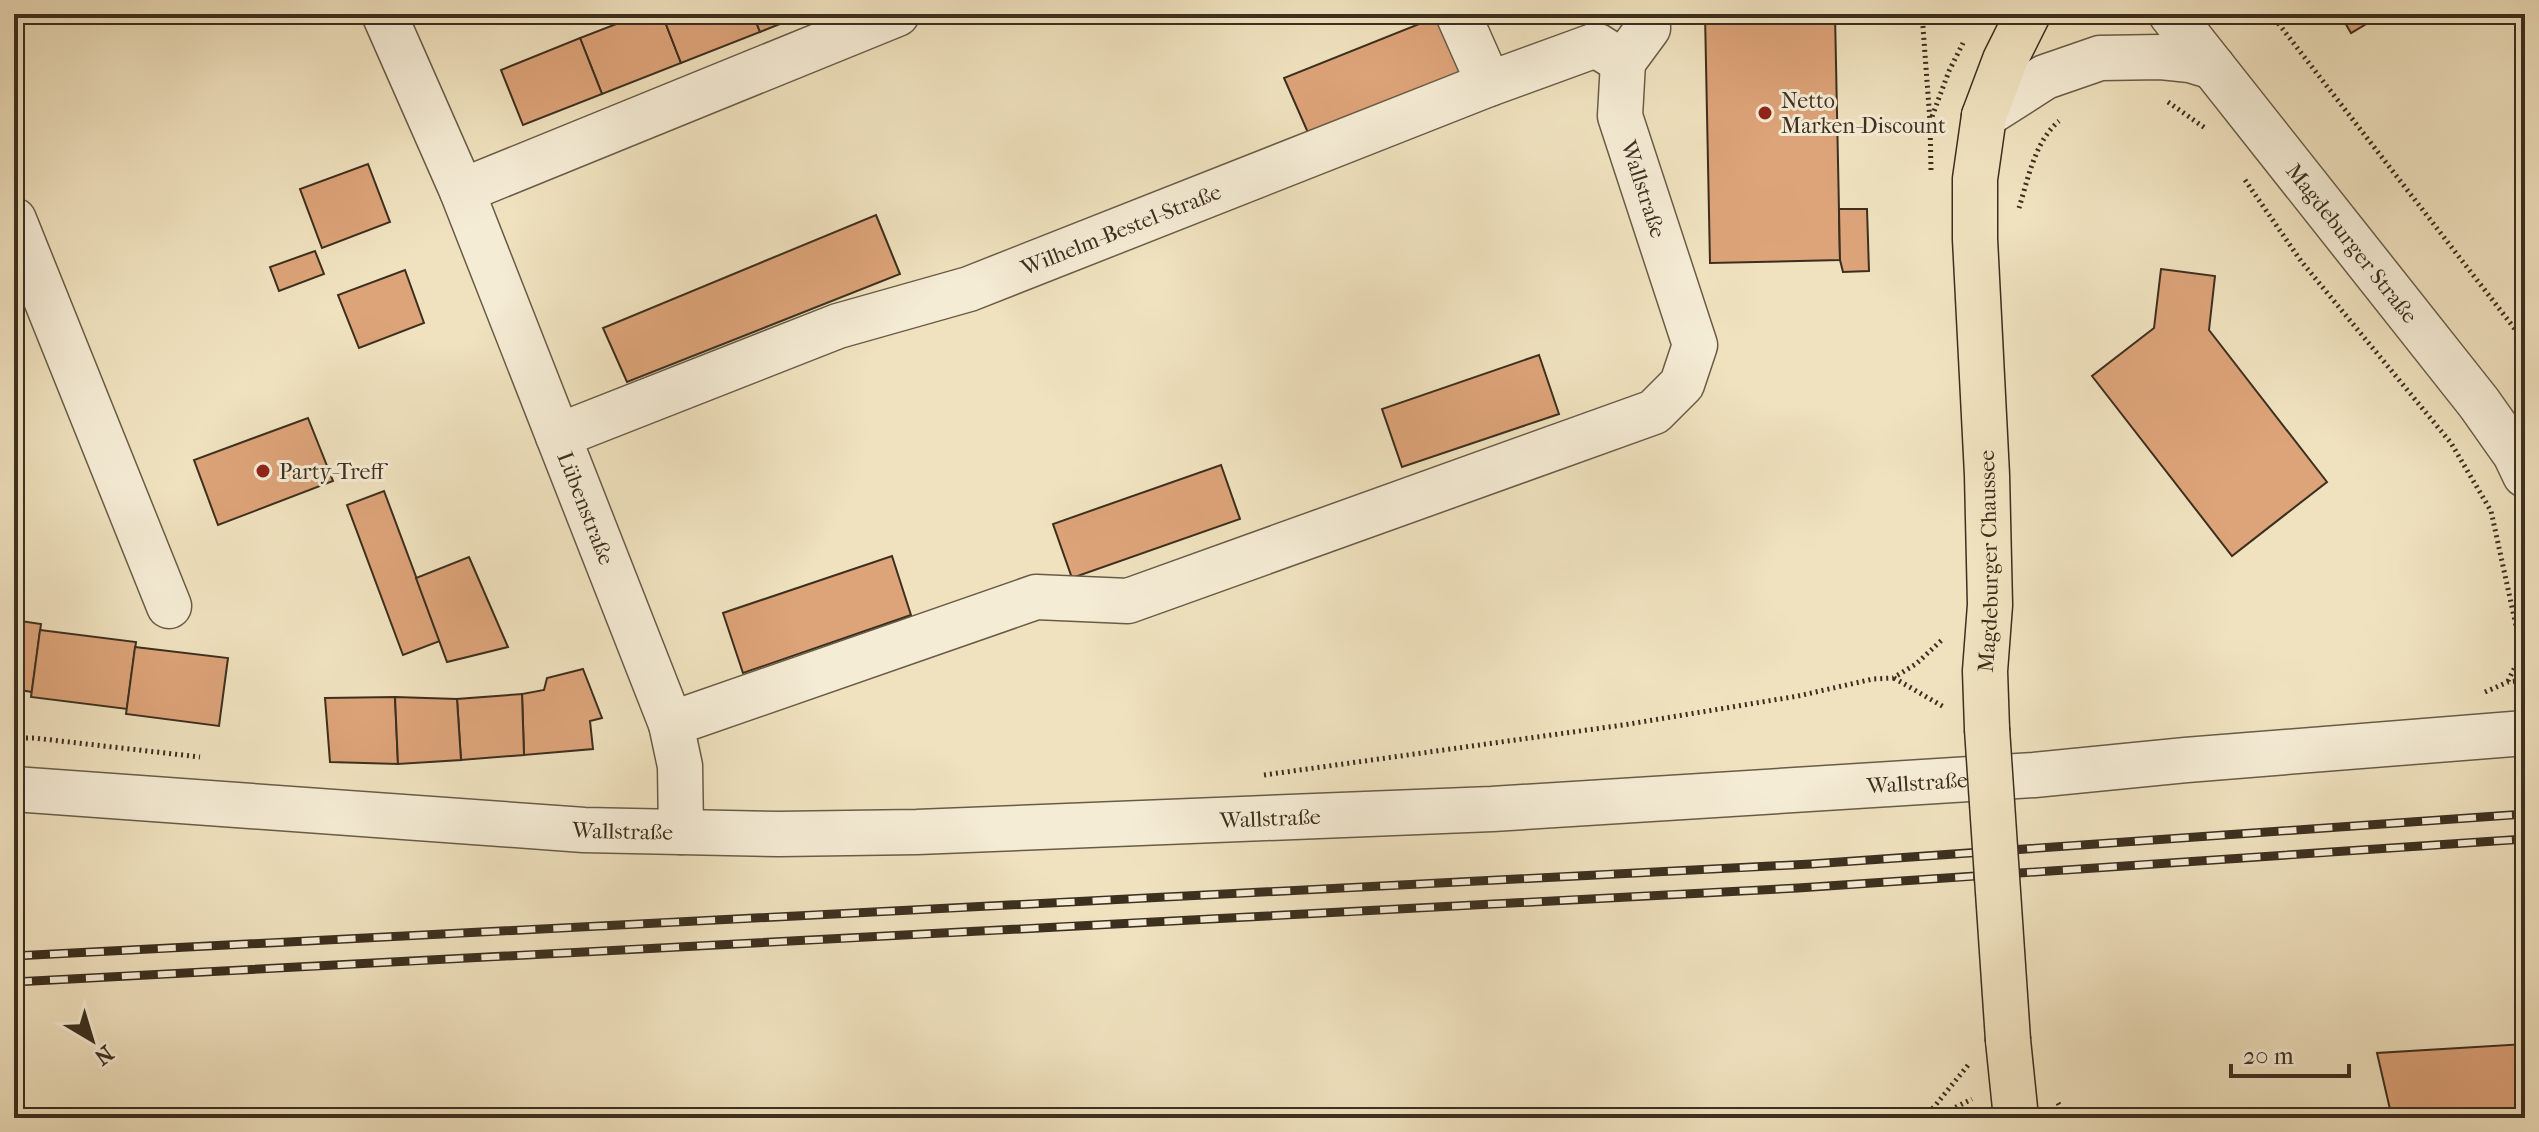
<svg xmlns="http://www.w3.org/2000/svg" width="2539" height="1132" font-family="'IM FELL French Canon',serif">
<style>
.building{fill:#dda379;stroke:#3c2f1f;stroke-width:2}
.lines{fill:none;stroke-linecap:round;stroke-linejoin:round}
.minor-casing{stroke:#695c47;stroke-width:47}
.major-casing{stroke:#3c2f1f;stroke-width:47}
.path{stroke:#3c2f1f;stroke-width:5;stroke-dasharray:2 4;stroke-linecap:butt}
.minor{stroke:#f5ecd5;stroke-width:44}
.major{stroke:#f0e2bf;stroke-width:44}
.rail-casing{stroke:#3c2f1f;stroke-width:9}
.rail{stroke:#f5ecd5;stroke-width:6;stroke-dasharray:18;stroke-linecap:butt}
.major-bridge-casing{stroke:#3c2f1f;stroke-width:47;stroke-linecap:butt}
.major-bridge{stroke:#f0e2bf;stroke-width:44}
.poi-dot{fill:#8f2418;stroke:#f5ecd5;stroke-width:3}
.labels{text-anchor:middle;stroke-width:6;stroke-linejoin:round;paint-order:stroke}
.poi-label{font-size:22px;fill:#3c2f1f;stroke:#f5ecd5;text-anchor:start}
.street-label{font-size:22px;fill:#3c2f1f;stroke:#f5ecd5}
</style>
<rect width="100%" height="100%" fill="#f0e2bf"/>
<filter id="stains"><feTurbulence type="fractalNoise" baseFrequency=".0025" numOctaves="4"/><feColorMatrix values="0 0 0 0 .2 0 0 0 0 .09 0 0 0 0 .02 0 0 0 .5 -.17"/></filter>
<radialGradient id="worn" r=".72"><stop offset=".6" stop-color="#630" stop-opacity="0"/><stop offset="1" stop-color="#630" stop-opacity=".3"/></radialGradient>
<g class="building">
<path d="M642,14H662L681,63L602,94L580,38Z"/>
<path d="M662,14H753L760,32L681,63Z"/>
<path d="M753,14H805L760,32Z"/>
<path d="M1705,14H1835L1840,260L1710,263Z"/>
<path d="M2340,14H2383L2351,33Z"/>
<path d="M1439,16L1465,74L1309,135L1284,78Z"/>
<path d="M580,38L602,94L523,125L501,70Z"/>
<path d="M368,164L390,222L322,248L300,189Z"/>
<path d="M1839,209H1867L1869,271L1843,272L1840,260Z"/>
<path d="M876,215L900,274L627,382L603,328Z"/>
<path d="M315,251L324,274L279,291L270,267Z"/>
<path d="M2161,269L2215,276L2209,330L2327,482L2232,556L2092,376L2154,328Z"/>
<path d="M405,270L424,323L359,348L338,295Z"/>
<path d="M1539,355L1559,414L1402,467L1382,409Z"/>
<path d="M308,418L333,481L218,525L194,460Z"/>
<path d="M1221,465L1240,519L1072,578L1053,524Z"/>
<path d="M384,491L440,641L403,655L347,505Z"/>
<path d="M892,556L911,615L743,673L723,613Z"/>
<path d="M469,557L508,647L447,662L416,578Z"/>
<path d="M14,620L41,624L32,692L14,689Z"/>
<path d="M40,630L136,642L127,709L31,697Z"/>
<path d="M135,647L228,658L219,726L126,714Z"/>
<path d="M583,669L602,718L590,721L593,749L524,755L522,694L544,690L547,678Z"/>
<path d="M522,694L524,755L461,760L457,699Z"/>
<path d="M395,697L398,764L330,762L325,698Z"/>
<path d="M395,697L457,699L461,760L398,764Z"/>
<path d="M2525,1044V1118H2392L2377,1053Z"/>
</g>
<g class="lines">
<defs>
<g id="minor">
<path id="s1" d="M384,14L462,191L671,724L680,766L681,832"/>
<path d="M1458,14L1489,84"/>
<path id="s2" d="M2171,14L2479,403L2515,454L2525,475"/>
<path d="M1984,116L2045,77L2100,58L2161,57L2190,60L2213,67"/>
<path d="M462,191L897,14"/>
<path d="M14,220L169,606"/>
<path id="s3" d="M558,436L838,326L969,289L1489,84L1596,45L1623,62L1648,28L1646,14"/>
<path d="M671,724L1036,597L1128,601L1654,412L1682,384L1695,345L1620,116L1623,62"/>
<path id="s4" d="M14,789L584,830L779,834L917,832L1492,809L2034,775L2186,760L2525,733"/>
</g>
<g id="major">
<path id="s5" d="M1987,729L1985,671L1990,605L1987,475L1975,239V179L1984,116L2005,60L2028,14"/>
<path d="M2008,1040L2016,1118"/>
</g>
</defs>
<use href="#minor" class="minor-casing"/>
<use href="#major" class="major-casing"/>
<g class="path">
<path d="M1922,14L1930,121"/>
<path d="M2271,14L2525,342"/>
<path d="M2168,102L2205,128"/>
<path d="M1931,170L1930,122L1949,71L1963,43"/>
<path d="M2245,180L2301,261L2451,443L2491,511L2522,653L2508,681"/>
<path d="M2019,208C2028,179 2035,141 2059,121"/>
<path d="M1894,678L1944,707"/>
<path d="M2485,692L2508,682L2525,680"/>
<path d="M14,738H34L200,757"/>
<path d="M1264,775L1623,725L1798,696L1873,679L1893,678L1916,664L1944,638"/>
<path d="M2058,1103L2066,1118"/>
<path d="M1925,1118L1969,1064"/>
<path d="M1934,1118L1972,1099"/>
</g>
<use href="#minor" class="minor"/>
<use href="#major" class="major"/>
<defs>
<g id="rail">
<path d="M14,956L1811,864L2525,814"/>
<path d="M14,982L1798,888L2525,839"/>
</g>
</defs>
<use href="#rail" class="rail-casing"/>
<use href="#rail" class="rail"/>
<defs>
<path id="major-bridge" d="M1987,729L2008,1040"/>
</defs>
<use href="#major-bridge" class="major-bridge-casing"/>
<use href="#major-bridge" class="major-bridge"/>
</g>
<g class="poi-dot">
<circle cx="1765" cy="113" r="8"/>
<circle cx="263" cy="471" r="8"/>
</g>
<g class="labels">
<g class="poi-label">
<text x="1781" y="108">Netto<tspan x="1781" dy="25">Marken-Discount</tspan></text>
<text x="279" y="479">Party-Treff</text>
</g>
<g class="street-label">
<text transform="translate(1644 189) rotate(72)" y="8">Wallstraße</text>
<text dy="8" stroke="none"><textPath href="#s3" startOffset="600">Wilhelm-Bestel-Straße</textPath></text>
<text dy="8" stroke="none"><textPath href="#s2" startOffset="292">Magdeburger Straße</textPath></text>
<text dy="8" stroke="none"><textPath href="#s1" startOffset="534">Lübenstraße</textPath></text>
<text dy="8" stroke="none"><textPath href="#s5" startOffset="168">Magdeburger Chaussee</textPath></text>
<text dy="8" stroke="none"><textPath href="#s4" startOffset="1906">Wallstraße</textPath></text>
<text dy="8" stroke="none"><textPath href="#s4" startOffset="1258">Wallstraße</textPath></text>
<text dy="8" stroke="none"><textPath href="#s4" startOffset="610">Wallstraße</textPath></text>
</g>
</g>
<rect width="2539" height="1132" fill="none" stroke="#f0e2bf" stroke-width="48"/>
<rect x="16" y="16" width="2507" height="1100" fill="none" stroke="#3c2f1f" stroke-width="4"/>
<rect x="24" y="24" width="2491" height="1084" fill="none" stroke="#3c2f1f" stroke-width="2"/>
<g transform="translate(92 1040) rotate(142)" stroke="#f5ecd5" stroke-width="6" paint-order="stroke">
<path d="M0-6L14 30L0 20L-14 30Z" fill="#3c2f1f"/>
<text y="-12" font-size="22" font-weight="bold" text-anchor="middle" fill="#3c2f1f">N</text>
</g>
<path d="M2231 1064v12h118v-12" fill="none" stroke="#3c2f1f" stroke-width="4"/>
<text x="2243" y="1064" font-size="24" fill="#3c2f1f" stroke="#f5ecd5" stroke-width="6" paint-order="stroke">20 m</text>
<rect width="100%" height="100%" filter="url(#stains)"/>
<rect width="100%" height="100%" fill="url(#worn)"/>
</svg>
